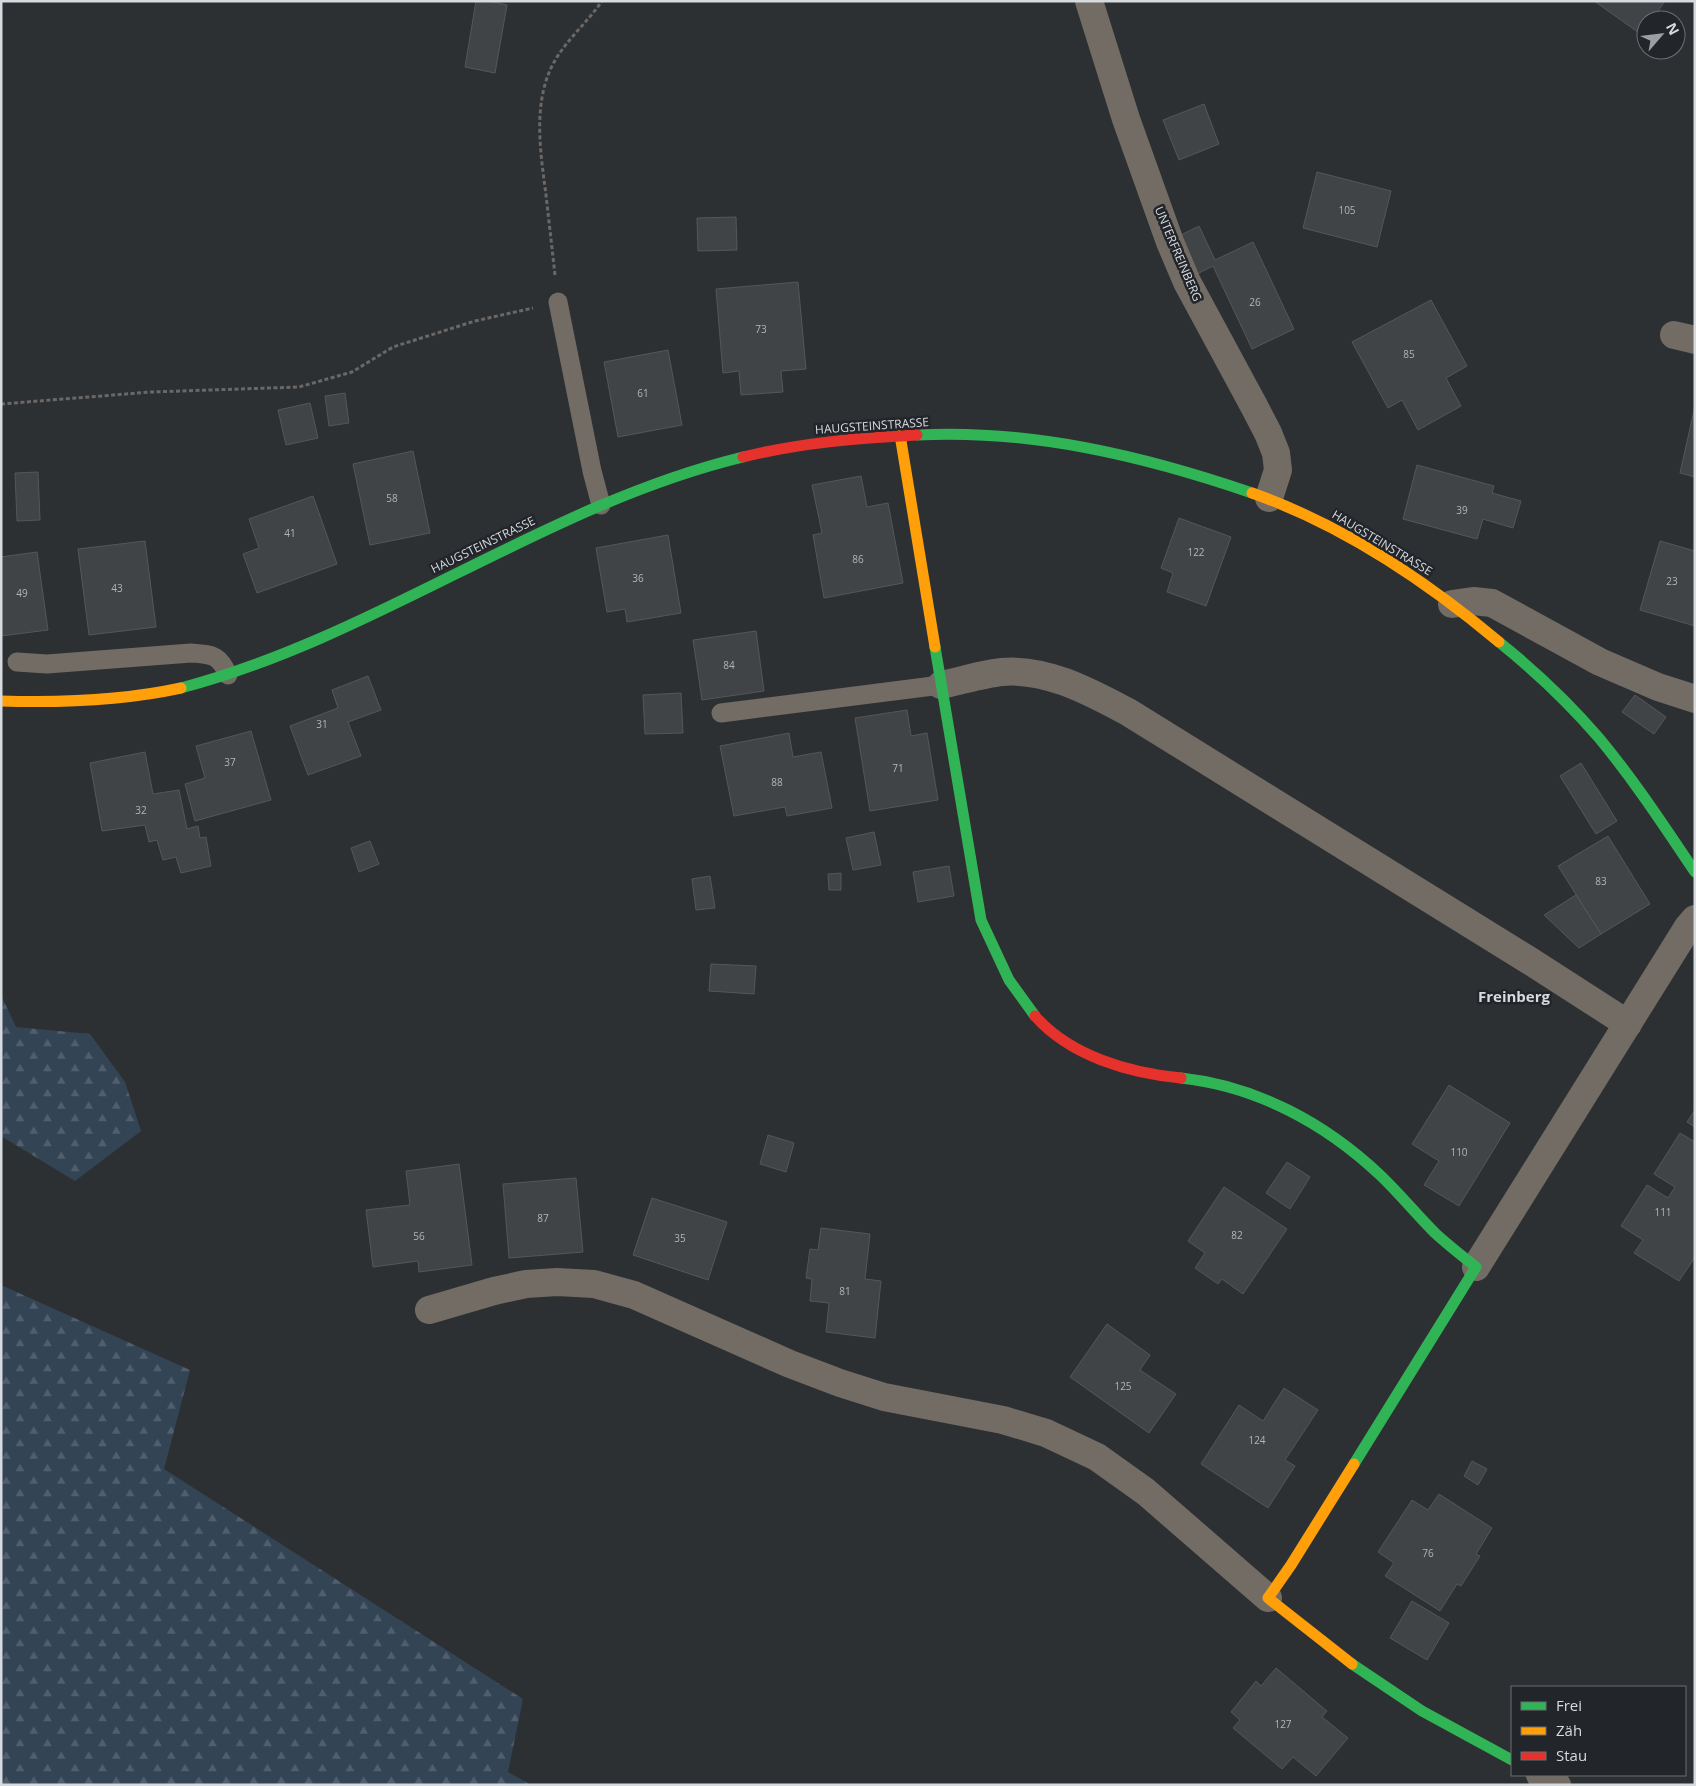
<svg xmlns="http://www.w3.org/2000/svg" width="1696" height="1786" font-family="'Open Sans',sans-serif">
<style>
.forest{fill:url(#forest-firs)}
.building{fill:#414446;stroke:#555659}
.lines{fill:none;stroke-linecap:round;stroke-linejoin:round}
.path{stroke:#6a6765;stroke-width:3;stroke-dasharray:4 2.5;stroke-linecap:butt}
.lane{stroke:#726c65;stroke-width:19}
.street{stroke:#726c65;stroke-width:28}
.fast{stroke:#30b455;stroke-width:11}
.slow{stroke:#ff9f0a;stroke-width:11}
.jam{stroke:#e5322d;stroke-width:11}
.labels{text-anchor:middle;stroke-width:5;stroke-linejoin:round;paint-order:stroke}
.number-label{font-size:10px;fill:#b2b4b8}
.street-label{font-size:12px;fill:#d7dade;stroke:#22262b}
.quarter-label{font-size:15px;font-weight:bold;fill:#d7dade;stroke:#22262b}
</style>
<defs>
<pattern id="forest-firs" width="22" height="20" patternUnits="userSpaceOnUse" patternTransform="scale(1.25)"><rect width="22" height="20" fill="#345"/><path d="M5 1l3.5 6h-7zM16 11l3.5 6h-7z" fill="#505e6d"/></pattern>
</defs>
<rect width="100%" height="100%" fill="#2d3033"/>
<g class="forest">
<path d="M1,995L16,1027L90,1034L125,1082L141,1131L75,1181L1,1136Z"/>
<path d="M1,1285L190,1370L164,1469L523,1699L508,1772L531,1785H1Z"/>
</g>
<g class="building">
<path d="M476,1H489L507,5L495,73L465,67Z"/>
<path d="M1594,1H1665L1652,20H1646V29L1642,35Z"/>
<path d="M1204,104L1219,144L1179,160L1163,120Z"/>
<path d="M1317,172L1391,191L1377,247L1303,228Z"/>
<path d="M736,217L737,250L698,251L697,218Z"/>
<path d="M1199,226L1215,260L1253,242L1294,329L1252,349L1213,266L1195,275L1177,237Z"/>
<path d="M798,282L806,369L781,371L783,392L741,395L739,371L723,373L716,289Z"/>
<path d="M1431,300L1467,366L1446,378L1461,406L1418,430L1402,400L1388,408L1352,342Z"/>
<path d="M668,350L682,425L618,437L604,362Z"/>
<path d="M345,393L349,423L329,426L325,396Z"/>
<path d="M310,403L318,438L286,445L278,410Z"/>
<path d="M1695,406V477L1680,473Z"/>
<path d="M413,451L430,533L370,545L353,464Z"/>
<path d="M1417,465L1494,486L1492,493L1521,501L1513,528L1483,519L1477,539L1403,519Z"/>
<path d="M38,472L40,520L17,521L15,473Z"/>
<path d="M861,476L867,507L888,503L903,583L824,598L813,535L822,533L812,485Z"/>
<path d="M313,496L337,564L257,593L243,554L259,548L249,519Z"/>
<path d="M1179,518L1231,537L1206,606L1167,592L1173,573L1161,568Z"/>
<path d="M668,535L681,613L627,622L625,609L607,612L596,548Z"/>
<path d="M145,541L156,627L89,635L78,549Z"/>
<path d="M1660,541L1695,551V626L1640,610Z"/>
<path d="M37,552L48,630L1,636V557Z"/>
<path d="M756,631L764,691L702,700L693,640Z"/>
<path d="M368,676L381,710L348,722L361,756L308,775L290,726L338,708L332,690Z"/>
<path d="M681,693L683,733L645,734L643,695Z"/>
<path d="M1635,695L1666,717L1654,734L1622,712Z"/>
<path d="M907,710L911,736L927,733L938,800L870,811L855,718Z"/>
<path d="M251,731L271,800L195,821L185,784L205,778L196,746Z"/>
<path d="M789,733L793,757L821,752L832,808L787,816L785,807L734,816L720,746Z"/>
<path d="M145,752L153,794L179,790L187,829L198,826L200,838L206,837L211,866L181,873L176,857L163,860L157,840L149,842L145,825L102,831L90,763Z"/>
<path d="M1581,763L1617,821L1596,834L1560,776Z"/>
<path d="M874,832L881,865L853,870L846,838Z"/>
<path d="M1608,836L1650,904L1601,934L1558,866Z"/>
<path d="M370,841L379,864L359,872L351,848Z"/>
<path d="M949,866L954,896L918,902L913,872Z"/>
<path d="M841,873V890H829L828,874Z"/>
<path d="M710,876L715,908L696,910L692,879Z"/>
<path d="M1576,895L1601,934L1579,948L1544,915Z"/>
<path d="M711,964L756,966L754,994L709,991Z"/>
<path d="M1449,1085L1510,1123L1459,1206L1424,1185L1439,1161L1412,1144Z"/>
<path d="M1695,1110V1127L1687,1122Z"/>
<path d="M1680,1133L1695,1142V1257L1679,1281L1634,1253L1643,1240L1621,1226L1647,1185L1668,1198L1675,1187L1654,1174Z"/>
<path d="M768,1135L794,1143L786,1172L760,1164Z"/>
<path d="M1287,1162L1310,1177L1290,1209L1266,1193Z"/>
<path d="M459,1164L472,1265L419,1272L418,1261L373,1267L366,1210L410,1205L406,1171Z"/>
<path d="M576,1178L583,1252L509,1258L503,1184Z"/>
<path d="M1224,1187L1287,1229L1243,1294L1222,1279L1218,1284L1195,1268L1205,1253L1188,1241Z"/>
<path d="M652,1198L727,1222L708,1280L633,1255Z"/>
<path d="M821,1228L870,1234L865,1279L881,1281L875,1338L826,1332L829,1303L810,1301L812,1279L806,1278L810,1249L818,1250Z"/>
<path d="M1107,1324L1150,1355L1140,1370L1176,1394L1149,1433L1070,1377Z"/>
<path d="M1284,1388L1318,1410L1285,1460L1295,1466L1268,1508L1201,1464L1239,1405L1263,1421Z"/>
<path d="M1472,1461L1487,1469L1478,1485L1464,1476Z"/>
<path d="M1439,1494L1492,1528L1476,1554L1480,1556L1461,1586L1457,1584L1440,1611L1385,1576L1394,1563L1378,1552L1412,1500L1428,1510Z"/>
<path d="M1412,1601L1449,1623L1427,1660L1390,1638Z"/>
<path d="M1276,1668L1327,1711L1322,1717L1348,1738L1316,1776L1293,1757L1282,1769L1233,1728L1240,1720L1231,1712L1256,1681L1261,1686Z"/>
</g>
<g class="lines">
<g class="path">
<path d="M555,275C552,248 549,222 546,195C540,149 531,95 559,54C572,35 589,20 602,1"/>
<path d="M1,404L151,392L299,387L352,372L393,347L475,321L533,308"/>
</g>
<g class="lane">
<path d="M558,302L592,471L601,505"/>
<path d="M17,662L47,664L191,653C212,655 219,654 228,675"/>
<path d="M721,713L941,685"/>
</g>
<g class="street">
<path d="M1089,1L1126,119L1170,242L1187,282L1254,406L1268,433L1276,453L1278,470L1269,498"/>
<path d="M1674,335L1695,340"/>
<path d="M1452,604L1473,601L1492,603L1600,662L1658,687L1695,699"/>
<path d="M941,685C961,681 982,674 1002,672C1047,668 1090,692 1128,712L1530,961L1628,1024"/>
<path d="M1476,1267L1688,927L1695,919"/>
<path d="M429,1310L494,1291L526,1284L557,1282L594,1284L634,1295L790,1364L840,1383L884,1397L1003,1420L1046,1433L1097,1457L1146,1492L1268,1598"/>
<path d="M1540,1775L1557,1785"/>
</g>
<g class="fast">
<path d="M917,435C1031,429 1144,456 1252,493"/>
<path d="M1499,642C1535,671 1569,703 1599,738C1634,780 1664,826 1695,872"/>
<path d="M935,647L981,920L1009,980L1035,1016"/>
<path d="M181,688C378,636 545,505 743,457"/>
<path d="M1181,1078C1256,1086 1325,1123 1380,1175C1399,1193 1416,1214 1435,1233C1448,1245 1462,1256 1476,1267L1354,1464"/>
<path d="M1352,1664L1422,1711L1512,1760"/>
</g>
<g class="slow">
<path d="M900,435L935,647"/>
<path d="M1252,493C1343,525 1425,580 1499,642"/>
<path d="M1,701C62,703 121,701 181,688"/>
<path d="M1352,1664L1268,1598L1291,1565L1354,1464"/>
</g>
<g class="jam">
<path d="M743,457C800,443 858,438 917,435"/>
<path d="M1035,1016C1070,1056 1129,1073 1181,1078"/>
</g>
</g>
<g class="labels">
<g class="number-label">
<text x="1347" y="214">105</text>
<text x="1255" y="306">26</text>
<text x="761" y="333">73</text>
<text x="1409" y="358">85</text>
<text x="643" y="397">61</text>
<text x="392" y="502">58</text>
<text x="1462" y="514">39</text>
<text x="290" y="537">41</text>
<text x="1196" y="556">122</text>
<text x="858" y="563">86</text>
<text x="638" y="582">36</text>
<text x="1672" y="585">23</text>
<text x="117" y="592">43</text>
<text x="22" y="597">49</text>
<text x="729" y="669">84</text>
<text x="322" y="728">31</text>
<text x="230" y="766">37</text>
<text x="898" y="772">71</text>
<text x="777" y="786">88</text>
<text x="141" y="814">32</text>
<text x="1601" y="885">83</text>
<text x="1459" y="1156">110</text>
<text x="1663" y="1216">111</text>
<text x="543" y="1222">87</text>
<text x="1237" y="1239">82</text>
<text x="419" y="1240">56</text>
<text x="680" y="1242">35</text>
<text x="845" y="1295">81</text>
<text x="1123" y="1390">125</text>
<text x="1257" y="1444">124</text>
<text x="1428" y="1557">76</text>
<text x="1283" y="1728">127</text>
</g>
<g class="street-label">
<text transform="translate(1178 254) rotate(67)" y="4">UNTERFREINBERG</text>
<text transform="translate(872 426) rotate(-4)" y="4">HAUGSTEINSTRASSE</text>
<text transform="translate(1382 543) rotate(31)" y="4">HAUGSTEINSTRASSE</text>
<text transform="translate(483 545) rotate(-26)" y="4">HAUGSTEINSTRASSE</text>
</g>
<g class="quarter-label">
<text x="1514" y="1002">Freinberg</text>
</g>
</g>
<rect width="1696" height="1786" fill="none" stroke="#d7dade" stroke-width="5"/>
<rect x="1511" y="1686" width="175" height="90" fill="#22262b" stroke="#6a6e73"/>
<rect x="1521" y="1702" width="25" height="8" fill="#30b455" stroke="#6a6e73"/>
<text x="1556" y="1711" font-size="15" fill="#d7dade">Frei</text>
<rect x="1521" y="1727" width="25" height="8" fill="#ff9f0a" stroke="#6a6e73"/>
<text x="1556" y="1736" font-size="15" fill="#d7dade">Zäh</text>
<rect x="1521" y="1752" width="25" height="8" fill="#e5322d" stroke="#6a6e73"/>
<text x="1556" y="1761" font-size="15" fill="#d7dade">Stau</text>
<g transform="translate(1661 35) rotate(62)"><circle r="24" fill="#22262b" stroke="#6a6e73"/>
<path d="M0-4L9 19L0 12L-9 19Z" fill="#9c9ea2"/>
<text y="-8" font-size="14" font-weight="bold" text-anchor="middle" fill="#d7dade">N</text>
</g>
</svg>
